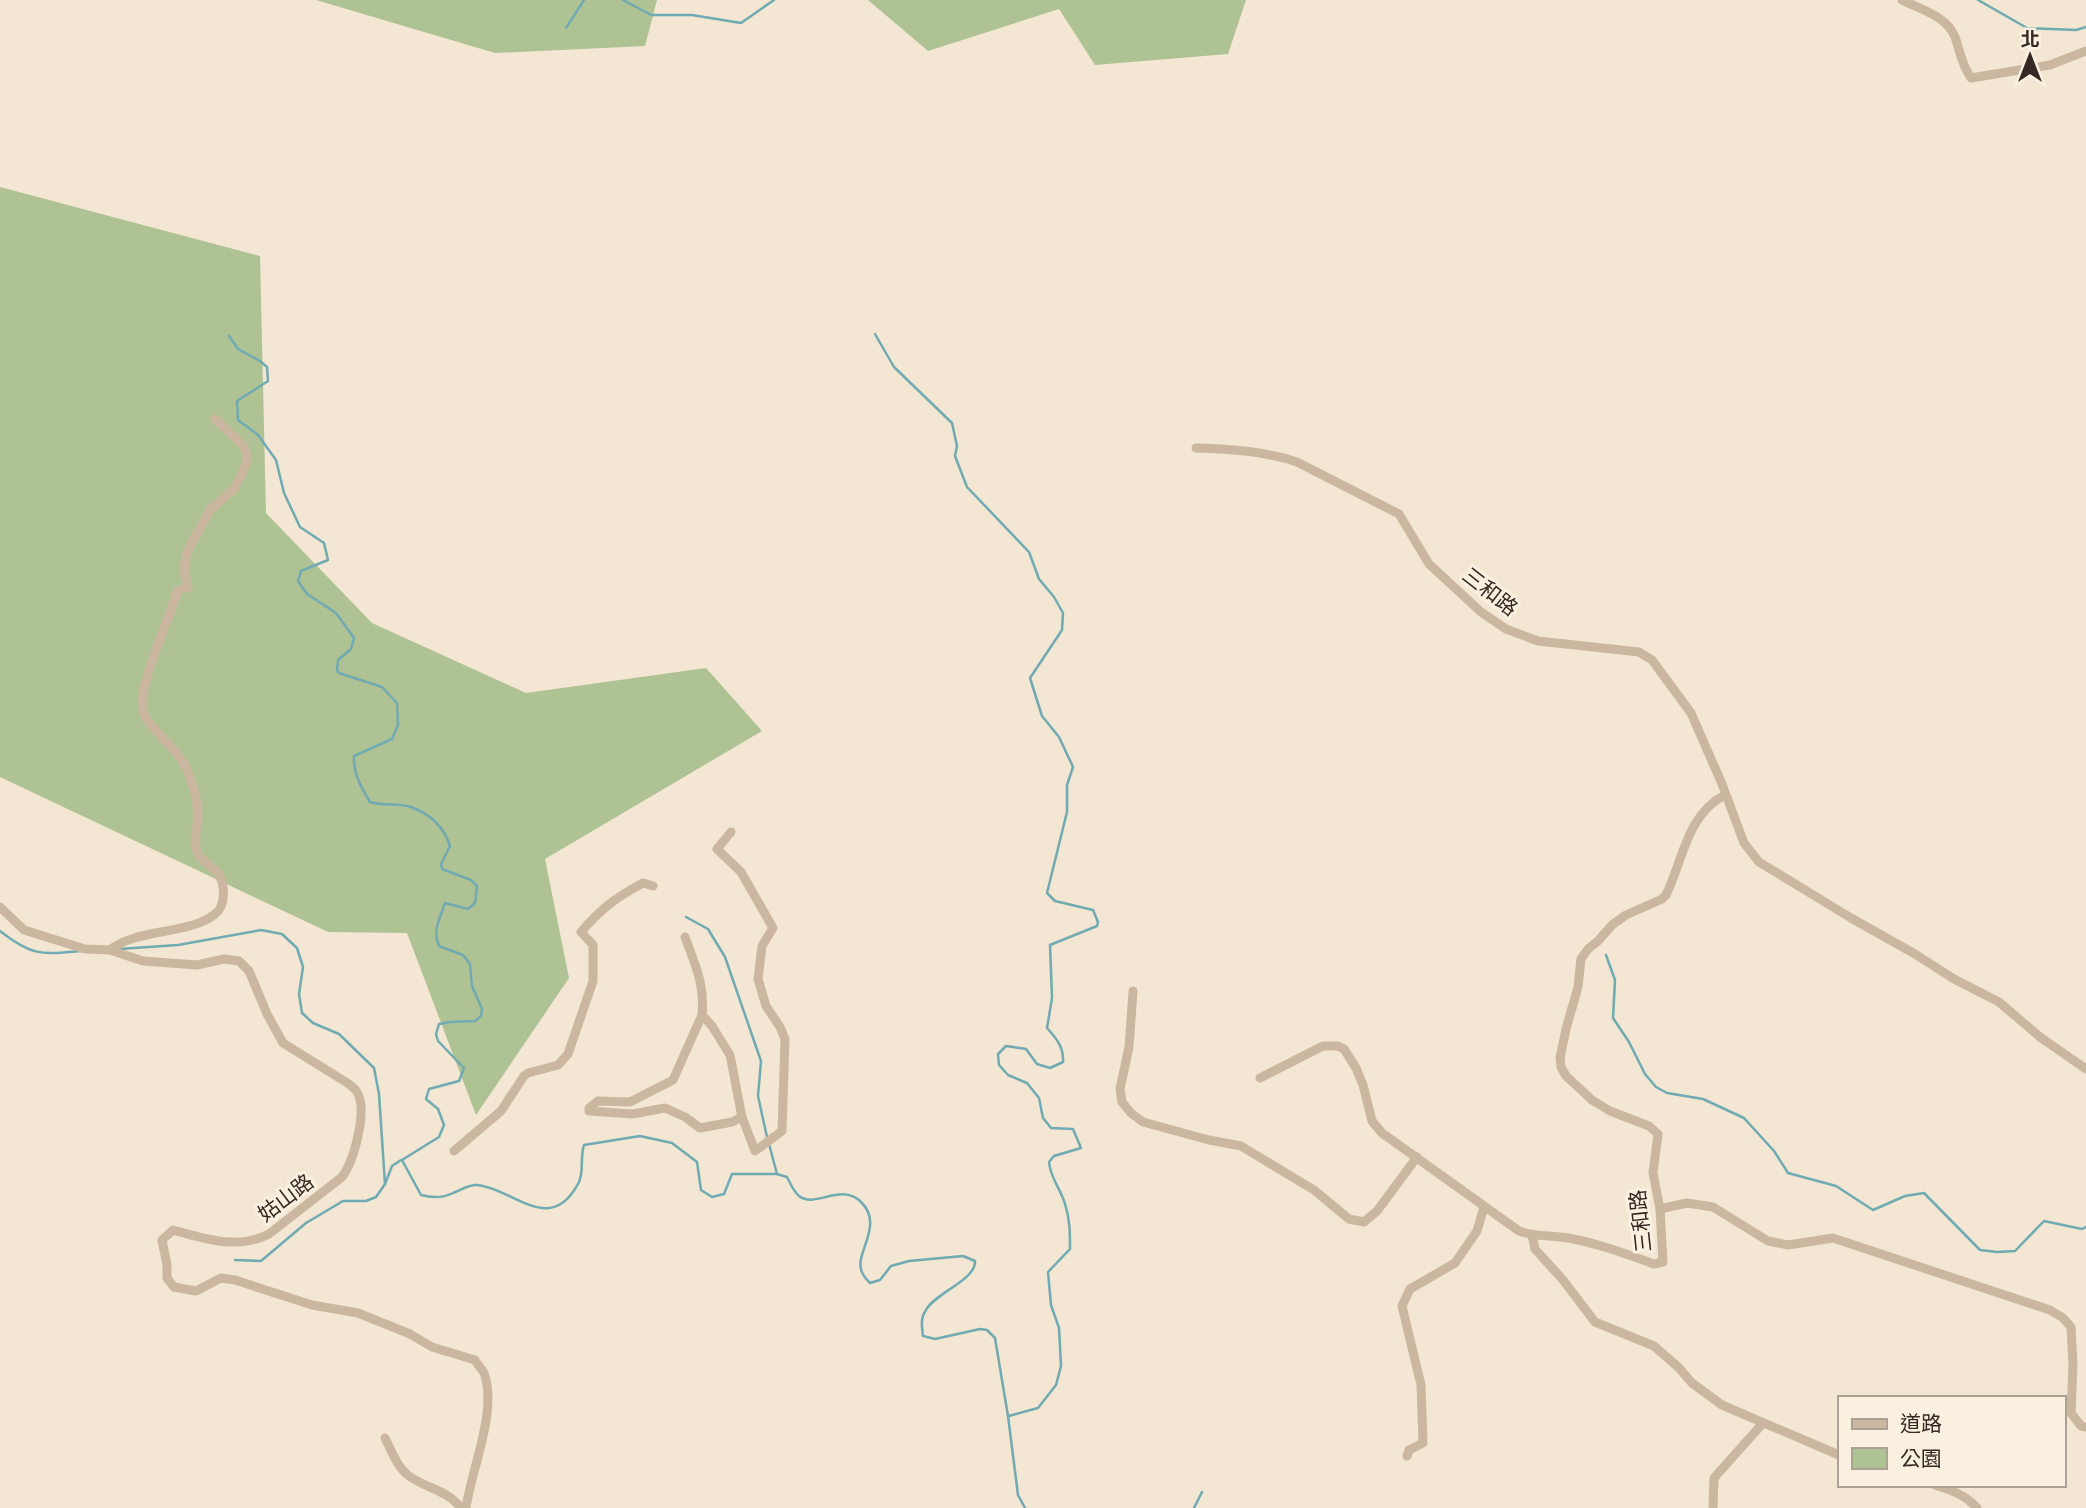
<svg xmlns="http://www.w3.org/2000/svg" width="2086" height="1508" font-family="'Exo 2','Noto Sans TC',sans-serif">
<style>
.green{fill:#afc293}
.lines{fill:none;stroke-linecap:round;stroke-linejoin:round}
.stream{stroke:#70aab2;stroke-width:2.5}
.street{stroke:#cbb79f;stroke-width:9}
.labels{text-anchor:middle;stroke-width:6;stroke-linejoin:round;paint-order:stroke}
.street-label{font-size:21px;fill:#342a23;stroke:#faf0e0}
</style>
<rect width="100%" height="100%" fill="#f3e6d3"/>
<g class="green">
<path d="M316,0H657L645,46L495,53Z"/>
<path d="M868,0H1246L1228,54L1095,65L1059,9L928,51Z"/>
<path d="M0,187L260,256L266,513L372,623L526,693L706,668L762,731L545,859L569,978L476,1115L407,933L328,932L0,777Z"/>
</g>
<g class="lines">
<g class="stream">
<path d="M623,0L651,15H692L741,23L774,0"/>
<path d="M1978,0L2027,28L2076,30L2086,27"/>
<path d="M566,28L584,0"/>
<path d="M875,334L894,367L952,423L957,446L955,456L967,487L1029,552L1039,579L1054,597L1063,613L1062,630L1030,678L1042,716L1059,737L1073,767L1067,785V812L1047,893L1055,901L1093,910L1098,922L1097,926L1050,945L1052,998L1047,1028C1056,1038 1064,1047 1063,1062L1050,1068L1037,1064L1026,1049L1006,1046L998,1054L999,1065L1008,1075L1027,1083L1039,1098L1043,1118L1051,1128L1073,1129L1081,1148L1054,1156L1049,1162C1050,1178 1061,1189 1065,1204C1070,1219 1070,1233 1070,1249L1048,1272L1051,1305L1059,1328L1061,1366L1056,1385L1038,1408L1009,1416"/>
<path d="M229,336L238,349L260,361L267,367L268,381L237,401L238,420L258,435L276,460L284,493L300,527L324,543L328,560L301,571L298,581L307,594L336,613L354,638L351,649L338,660L337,670L339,673L382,687L397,703L398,725L392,739L354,756C353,774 361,787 370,802C383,806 398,803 411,807C430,814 444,827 450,846L441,864L442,869L471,880L477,886L475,903L468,909L445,903C440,918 432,931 439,946L463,955L470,964L472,986L482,1009L481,1016L475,1021L450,1022L439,1024L436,1034L438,1041L464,1068L459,1081L429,1089L426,1099L438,1109L444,1125L439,1137L402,1160L421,1195C432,1198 443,1198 453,1193C462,1190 468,1184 478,1185C514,1189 551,1237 579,1182C584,1171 580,1156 584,1145L640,1136L672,1143L697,1162L701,1190L712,1197L724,1194L732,1174H777L787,1177C790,1183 794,1192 799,1196C816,1209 840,1182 861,1202C884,1224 856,1252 861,1269C862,1275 866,1279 870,1283L880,1280L891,1266L909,1261L963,1256L975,1261C976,1280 935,1293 926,1310C920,1318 922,1327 923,1336L935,1339L980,1329L987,1330L995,1338L1008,1416L1018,1495L1025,1508"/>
<path d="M686,917L708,929L725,957L761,1061L758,1096L767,1137"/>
<path d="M0,931C33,957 42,954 81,951"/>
<path d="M119,949L178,945L261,930L282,934L297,948L303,967L299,994L302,1013L313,1023L339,1034L374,1068L379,1094L385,1184"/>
<path d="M1606,955L1615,980L1613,1018L1629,1042L1645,1074L1656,1087L1667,1093L1703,1099L1744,1118L1774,1151L1788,1173L1836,1186L1873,1210L1905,1196L1924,1193L1980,1250L1997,1252L2015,1251L2044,1221L2082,1229L2086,1227"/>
<path d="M769,1144L777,1174"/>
<path d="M235,1260L261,1261L306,1223L343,1201H366L376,1197L385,1184L392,1166L401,1160"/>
<path d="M1194,1508L1202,1492"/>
</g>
<g class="street">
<path d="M1902,0C1920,9 1947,16 1955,37C1960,52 1962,65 1971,78L2050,65L2086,51"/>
<path d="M1196,448C1230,449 1264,451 1297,462L1399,514L1429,564L1481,612L1506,629L1538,641L1639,652L1652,660L1691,713L1722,784L1744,843L1759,862L1851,918L1915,954L1954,979L1999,1002L2040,1037L2086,1069"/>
<path d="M0,907L24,930L85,949L110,950L143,961L197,965L224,959L239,961L249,971L267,1014L283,1043L349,1084C351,1086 355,1088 357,1092C368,1110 354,1161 342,1177L269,1234C238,1250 205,1239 173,1230L162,1240L167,1265V1278L174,1287L196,1291L221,1278L235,1280L312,1305L358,1313L410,1334L432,1347L475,1360C477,1364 482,1369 484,1373C498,1411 471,1470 466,1508"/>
<path d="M685,937C695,965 705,984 702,1015L673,1080L630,1102L598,1101L589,1108V1111L633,1114L665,1108L685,1117L700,1128L732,1122L742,1117"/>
<path d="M110,950C136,928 190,935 215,914C226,906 225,886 219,875C213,865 201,863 197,852C193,840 198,827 198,815C198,800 192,782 186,768C177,747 154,735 144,714C134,690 171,618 177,591L188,587L184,572L186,556L190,546L210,510L234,489L245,468L247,456L244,446L215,419"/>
<path d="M1133,991L1129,1047L1120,1089L1122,1102L1131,1113L1143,1122L1209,1140L1241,1146L1314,1190L1349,1219L1364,1222L1377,1211L1417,1157"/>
<path d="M702,1015L712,1026L730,1055L742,1117L755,1151L782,1131L785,1039L780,1027L766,1006L758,979L762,946L773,928L741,872L717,849L731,832"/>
<path d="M1260,1078L1323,1046H1338L1344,1049L1356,1068L1363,1085L1372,1121L1382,1133L1519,1231C1535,1237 1551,1235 1568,1238C1597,1243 1626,1254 1654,1264L1663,1262L1660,1209L1653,1173L1658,1134L1649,1126L1610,1111L1592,1100L1566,1076L1561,1067L1560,1058L1566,1029L1578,987L1581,959L1588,949L1598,941L1612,925L1626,915L1662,899L1666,895C1683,860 1687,814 1725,795"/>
<path d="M454,1151L501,1111L524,1076L528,1073L558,1065L568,1054L593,981V945L581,932C602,908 615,898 643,883L653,886"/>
<path d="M1660,1209L1687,1203L1713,1207L1768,1241L1788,1245L1833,1238L2050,1310L2063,1318L2071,1327L2073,1365L2071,1413L2081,1426L2086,1427"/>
<path d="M1532,1235L1535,1249L1563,1280L1595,1322L1654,1346L1678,1367L1692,1383L1722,1405L1839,1455"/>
<path d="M385,1438C391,1450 397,1467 409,1476C427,1489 446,1489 461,1508"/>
<path d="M1407,1456L1409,1450L1423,1443L1421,1385L1402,1306L1410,1289L1455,1263L1477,1231L1484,1207"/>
<path d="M1935,1485C1951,1490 1966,1495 1977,1508"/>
<path d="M1713,1508L1714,1478L1763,1423"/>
</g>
</g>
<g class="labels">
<g class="street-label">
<text transform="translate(1490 592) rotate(38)" y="7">三和路</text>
<text transform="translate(286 1198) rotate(-37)" y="7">姑山路</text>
<text transform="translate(1641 1221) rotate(-96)" y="7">三和路</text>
</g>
</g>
<rect x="1838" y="1396" width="228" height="91" fill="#faf0e0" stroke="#aba194" stroke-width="2"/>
<rect x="1852" y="1419" width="35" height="10" fill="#cbb79f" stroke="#aba194" stroke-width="2"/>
<text x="1900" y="1431" font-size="21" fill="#342a23">道路</text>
<rect x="1852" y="1448" width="35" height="21" fill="#afc293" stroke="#aba194" stroke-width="2"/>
<text x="1900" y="1466" font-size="21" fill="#342a23">公園</text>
<g transform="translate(2030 56)" stroke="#faf0e0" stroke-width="5" paint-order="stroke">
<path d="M0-5L12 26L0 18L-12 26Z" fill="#342a23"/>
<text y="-10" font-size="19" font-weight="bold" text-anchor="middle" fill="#342a23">北</text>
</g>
</svg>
